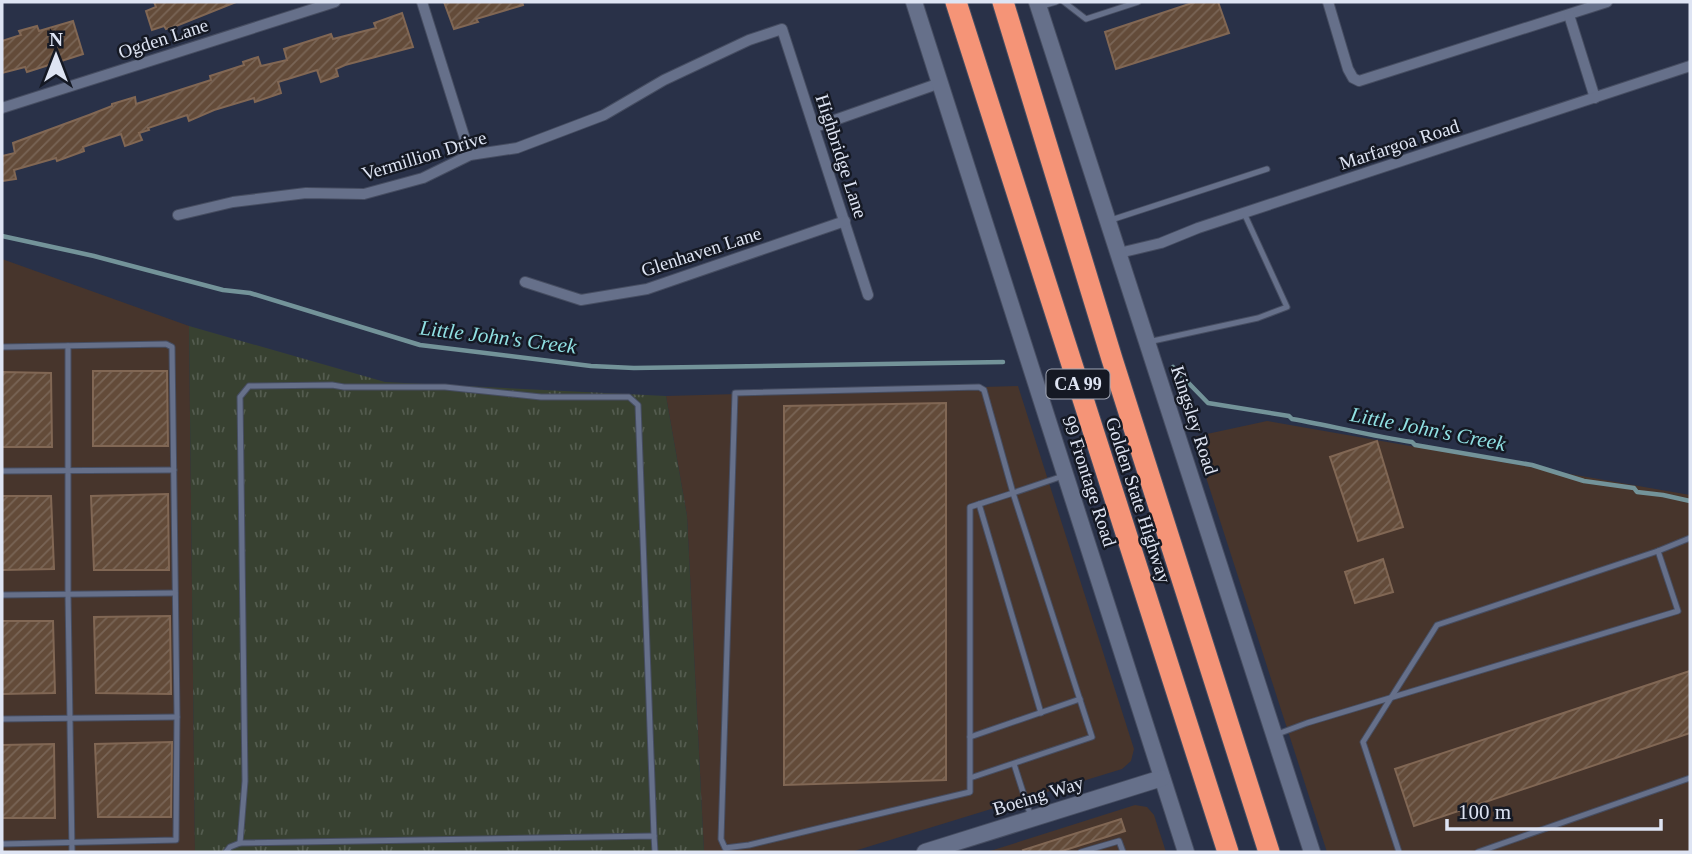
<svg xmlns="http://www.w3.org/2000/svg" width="1692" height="854" font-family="Georgia,serif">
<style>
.industrial{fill:#47352c}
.grass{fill:url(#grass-tufts)}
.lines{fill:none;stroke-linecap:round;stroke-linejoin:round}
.stream{stroke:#739399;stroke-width:4.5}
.building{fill:url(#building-hatch);stroke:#816754;stroke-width:2}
.lane-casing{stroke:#464d61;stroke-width:7}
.street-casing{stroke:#464d61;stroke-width:12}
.secondary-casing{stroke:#464d61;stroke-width:18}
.highway-casing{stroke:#464d61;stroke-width:23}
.lane{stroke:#66708a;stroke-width:5}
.street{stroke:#66708a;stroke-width:10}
.secondary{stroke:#66708a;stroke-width:16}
.highway{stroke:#f59477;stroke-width:21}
.labels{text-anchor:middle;stroke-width:5;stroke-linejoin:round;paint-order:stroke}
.shield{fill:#151924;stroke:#a2a7b5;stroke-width:2}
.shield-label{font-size:18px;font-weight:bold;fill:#dee4f3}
.street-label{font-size:19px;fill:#dee4f3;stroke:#151924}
.water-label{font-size:21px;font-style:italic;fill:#90e0e3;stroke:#151924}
</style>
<defs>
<pattern id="grass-tufts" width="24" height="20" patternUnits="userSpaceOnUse" patternTransform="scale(1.75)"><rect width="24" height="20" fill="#384131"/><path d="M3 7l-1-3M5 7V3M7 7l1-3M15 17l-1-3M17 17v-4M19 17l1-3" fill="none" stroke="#545c4f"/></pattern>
<pattern id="building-hatch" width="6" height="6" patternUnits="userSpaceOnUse" patternTransform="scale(1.75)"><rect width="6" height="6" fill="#634b39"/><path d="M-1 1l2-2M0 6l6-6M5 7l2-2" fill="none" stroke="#796556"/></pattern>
</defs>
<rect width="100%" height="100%" fill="#293148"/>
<g class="industrial">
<path d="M2,259L189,326L195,852H2Z"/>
<path d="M1018,386L1134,749L1131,761L1122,769L851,852H704L687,516L666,396Z"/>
<path d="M1267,421L1690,495V852H1327L1193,437Z"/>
<path d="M1135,805L1147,807L1154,815L1166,852H987Z"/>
</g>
<path class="grass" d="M189,326L385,382L666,396L687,516L704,852H195Z"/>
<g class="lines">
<g class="stream">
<path d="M2,236L94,256L223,290L250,293L420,345L591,366L634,368L1003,362"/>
<path d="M1173,367L1208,403L1289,416L1292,419C1333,426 1371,436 1412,442L1415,445L1532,465L1584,481L1634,488L1637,492L1663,495L1690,501"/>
</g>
</g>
<g class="building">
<path d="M154,2H236L176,26L166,29L164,26L152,30L146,11L156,7Z"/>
<path d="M444,2H522L523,5L476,19L478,22L454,29Z"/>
<path d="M1195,2H1218L1229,33L1116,69L1105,32Z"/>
<path d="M402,13L413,47L345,65L336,69L338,76L321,82L317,70L278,82L281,93L255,102L254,98L214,110L189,121L187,115L148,128L149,130L139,133L142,140L125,146L121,134L83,147L84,151L57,161L56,158L14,170L16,179L2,181V156L15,153L13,143L89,115L112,106V104L135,97L136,104L211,80L210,76L244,65L243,62L258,57L261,66L287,60L284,49L331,34L333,39L376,28L374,23Z"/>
<path d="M73,21L83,54L27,72L25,67L2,73V41L21,35L19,31L37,26L39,31Z"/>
<path d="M93,371H167L168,446H93Z"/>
<path d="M2,372L51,373L52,447H2Z"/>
<path d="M946,403V780L784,785V406Z"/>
<path d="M1377,441L1403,527L1358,541L1330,457Z"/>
<path d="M168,494L169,570H94L91,496Z"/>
<path d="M2,496H51L54,569L2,570Z"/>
<path d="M1383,559L1393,592L1355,603L1345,572Z"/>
<path d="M170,616L171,694L96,693L94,617Z"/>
<path d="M2,621H53L55,693L2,694Z"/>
<path d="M1690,671V733L1414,826L1395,769Z"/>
<path d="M172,742L171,817H98L95,744Z"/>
<path d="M54,744L55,818H2V745Z"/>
<path d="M1121,819L1125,831L1059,852H1024L1023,850Z"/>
</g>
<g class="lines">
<defs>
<g id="lane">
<path d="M1064,2L1086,19L1138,2"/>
<path d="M1042,6L1056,2"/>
<path d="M1111,220L1267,169"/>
<path d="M1148,342L1258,318L1287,307L1244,213"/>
<path d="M68,346V594L72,852"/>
<path d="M2,347L166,344L172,347L177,714L176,840L2,844"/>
<path d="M2,471L174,470"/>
<path d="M979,504L1041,713"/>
<path d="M2,595L175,593"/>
<path d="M2,719L177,717"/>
<path d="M1275,735L1307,723L1678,611L1658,551L1690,538"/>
<path d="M970,737L1080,699"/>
<path d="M1014,764L1031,817"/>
<path d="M970,778L1092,737L1013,493L970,507C970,602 970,697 970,792L749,845L725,848L721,839L735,393L979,387L984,390L1013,493L1063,476"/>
<path d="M240,843L245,781L240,397L249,386L332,385L344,387H445L541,397H629L638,405L654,836"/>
<path d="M226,852L230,847L240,843L654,836L655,852"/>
<path d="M1081,852L1119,841L1123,852"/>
<path d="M1399,852L1363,742L1437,625L1658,551"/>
<path d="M1478,852L1690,778"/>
</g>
<g id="street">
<path d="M422,2L470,155"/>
<path d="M1328,2L1348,69L1353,78L1359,81L1607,2"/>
<path d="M1569,15L1595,98"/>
<path d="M2,108L335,2"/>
<path d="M815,127L940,83"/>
<path d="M178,215L233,202L306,193L364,194L423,178L470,155L517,148L604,115L664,80L749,40L782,29L868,295"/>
<path d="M1119,253L1161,243L1198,228L1690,66"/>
<path d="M525,282L581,300L647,289L845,221"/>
</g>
<g id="secondary">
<path d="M914,2L1186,852"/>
<path d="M1037,2L1312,852"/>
<path d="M925,852L1162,778"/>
</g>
<g id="highway">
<path d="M956,2L1228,852"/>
<path d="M1003,2L1112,359L1269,852"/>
</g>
</defs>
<use href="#lane" class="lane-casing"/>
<use href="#street" class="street-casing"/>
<use href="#secondary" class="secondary-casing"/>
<use href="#highway" class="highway-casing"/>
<use href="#lane" class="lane"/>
<use href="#street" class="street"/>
<use href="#secondary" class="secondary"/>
<use href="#highway" class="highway"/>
</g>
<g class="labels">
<rect class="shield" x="1046.5" y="369.5" width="63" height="29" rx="5"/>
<g class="shield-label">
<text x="1078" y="390">CA 99</text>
</g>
<g class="street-label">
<text transform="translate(163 38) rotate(-18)" y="7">Ogden Lane</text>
<text transform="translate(1399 144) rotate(-18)" y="7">Marfargoa Road</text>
<text transform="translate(424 155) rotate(-17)" y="7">Vermillion Drive</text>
<text transform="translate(842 156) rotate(72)" y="7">Highbridge Lane</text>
<text transform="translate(701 251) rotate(-18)" y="7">Glenhaven Lane</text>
<text transform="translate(1195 420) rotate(72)" y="7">Kingsley Road</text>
<text transform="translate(1090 481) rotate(72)" y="7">99 Frontage Road</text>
<text transform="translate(1139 500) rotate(72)" y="7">Golden State Highway</text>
<text transform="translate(1038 795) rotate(-17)" y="7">Boeing Way</text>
</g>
<g class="water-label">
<text transform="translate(498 337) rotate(7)" y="7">Little John's Creek</text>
<text transform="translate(1428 429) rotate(11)" y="7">Little John's Creek</text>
</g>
</g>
<rect width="1692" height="854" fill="none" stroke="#dee4f3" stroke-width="7"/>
<g transform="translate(56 56)" stroke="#151924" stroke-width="5" paint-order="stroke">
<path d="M0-5L12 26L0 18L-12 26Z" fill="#dee4f3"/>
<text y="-10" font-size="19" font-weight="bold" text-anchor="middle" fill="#dee4f3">N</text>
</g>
<path d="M1447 819v10h214v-10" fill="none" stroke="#dee4f3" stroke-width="3.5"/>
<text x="1458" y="819" font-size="21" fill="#dee4f3" stroke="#151924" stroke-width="5" paint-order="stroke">100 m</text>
</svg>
